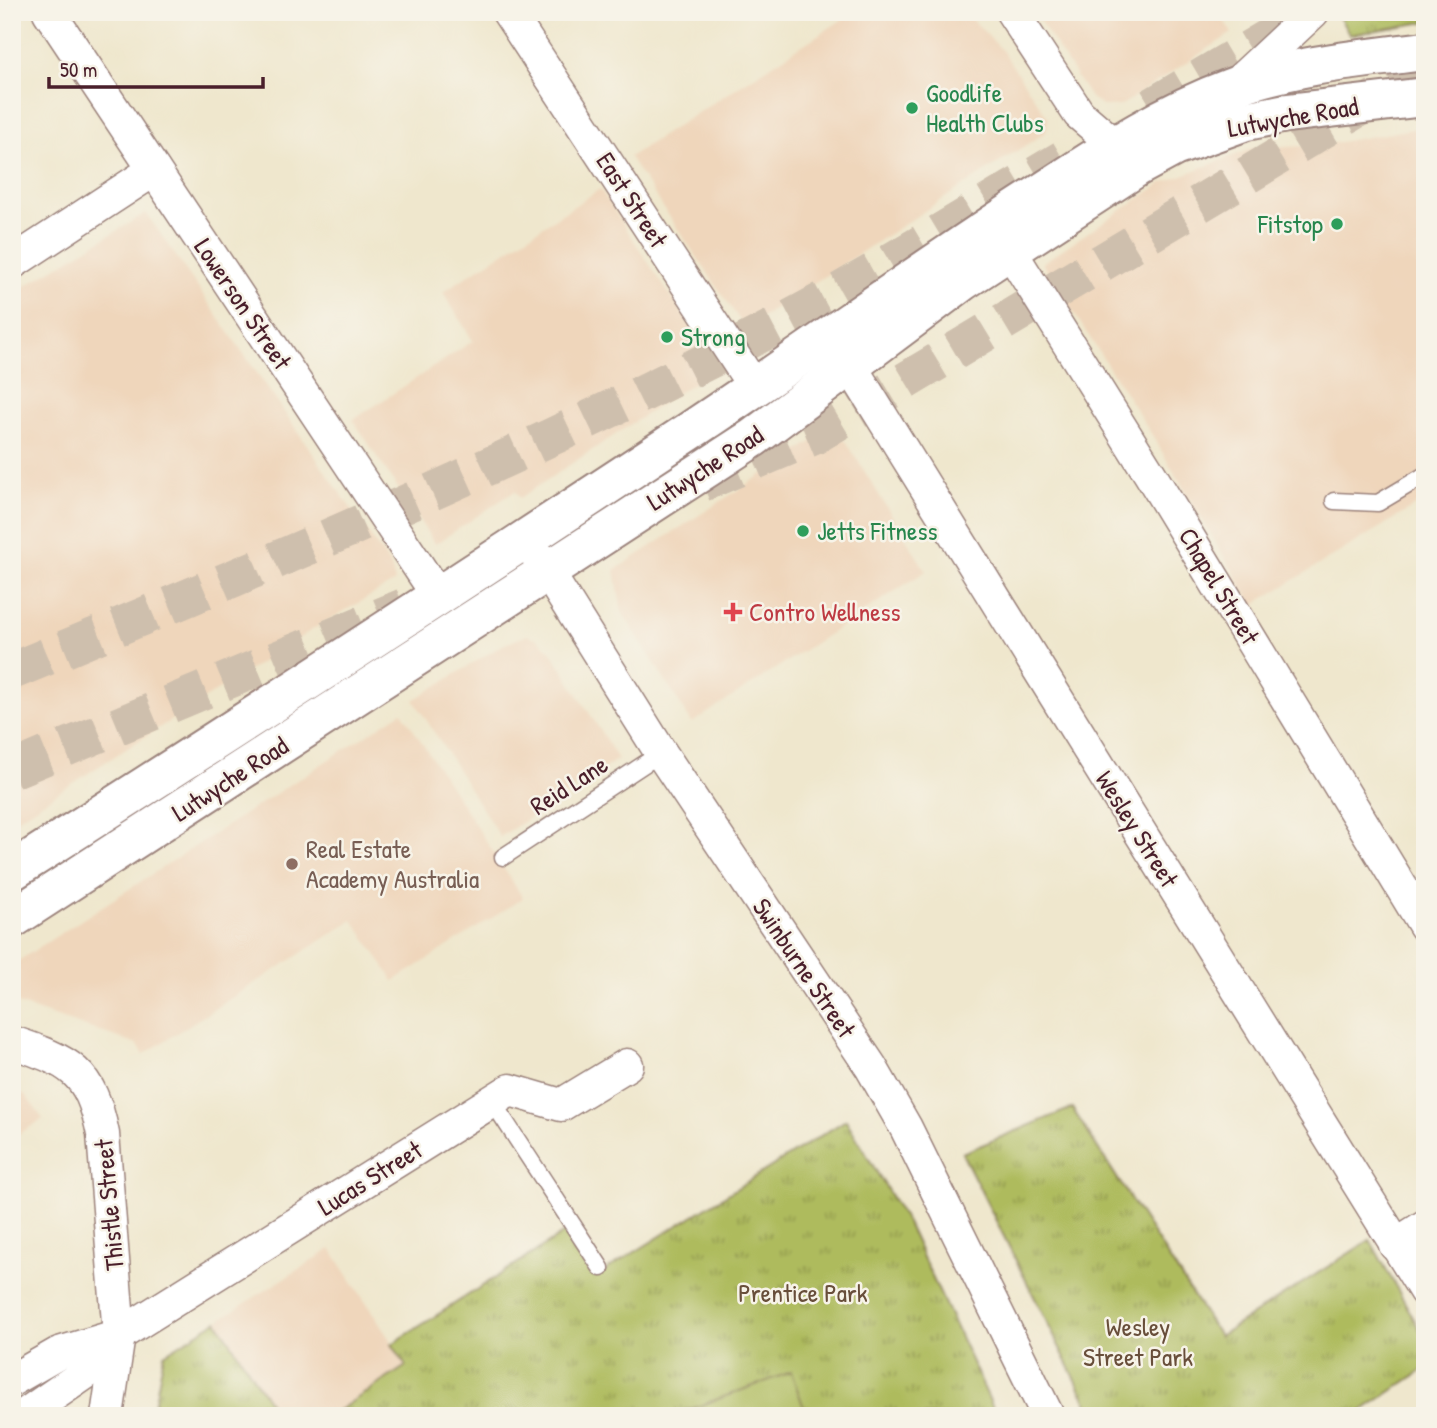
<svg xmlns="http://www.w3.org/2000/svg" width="1437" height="1428" font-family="'Patrick Hand',sans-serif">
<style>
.built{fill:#efd6bb}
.grass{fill:url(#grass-tufts);stroke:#7c6d44;stroke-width:2}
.garden{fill:#aebb5d;stroke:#7c6d44;stroke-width:2}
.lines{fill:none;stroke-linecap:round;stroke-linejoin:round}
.highway-tunnel{stroke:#cebfad;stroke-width:38;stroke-dasharray:38 19;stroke-linecap:butt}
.lane-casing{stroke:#9c837c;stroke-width:19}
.street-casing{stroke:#9c837c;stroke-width:35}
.highway-casing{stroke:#9c837c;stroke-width:42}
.lane{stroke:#fff;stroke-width:16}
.street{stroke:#fff;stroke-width:32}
.highway{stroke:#fff;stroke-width:38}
.leisure-dot{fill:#2e9e5b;stroke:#f7f3e8;stroke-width:2.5}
.health-dot{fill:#e0444e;stroke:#f7f3e8;stroke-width:2.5}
.education-dot{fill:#8d6e63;stroke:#f7f3e8;stroke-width:2.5}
.labels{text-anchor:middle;stroke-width:5;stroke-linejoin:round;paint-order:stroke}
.leisure-label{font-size:26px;fill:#27864d;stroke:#f7f3e8;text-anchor:start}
.street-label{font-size:26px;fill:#4a1f2b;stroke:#f7f3e8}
.health-label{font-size:26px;fill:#be3a42;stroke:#f7f3e8;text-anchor:start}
.education-label{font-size:26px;fill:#785e54;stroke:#f7f3e8;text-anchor:start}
.park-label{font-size:26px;fill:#684e3a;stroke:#f7f3e8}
</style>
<defs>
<pattern id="grass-tufts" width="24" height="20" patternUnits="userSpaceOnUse" patternTransform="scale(1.75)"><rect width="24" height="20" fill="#aebb5d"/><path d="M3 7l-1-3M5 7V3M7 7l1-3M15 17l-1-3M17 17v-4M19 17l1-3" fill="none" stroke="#90974d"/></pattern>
</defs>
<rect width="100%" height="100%" fill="#f7f3e8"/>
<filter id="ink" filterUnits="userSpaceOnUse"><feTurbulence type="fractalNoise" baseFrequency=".0143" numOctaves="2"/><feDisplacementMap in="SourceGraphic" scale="14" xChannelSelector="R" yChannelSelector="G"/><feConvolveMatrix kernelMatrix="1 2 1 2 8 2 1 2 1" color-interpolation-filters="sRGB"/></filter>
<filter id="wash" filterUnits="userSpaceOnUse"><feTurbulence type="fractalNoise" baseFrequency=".00686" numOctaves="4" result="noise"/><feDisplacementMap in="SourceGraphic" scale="28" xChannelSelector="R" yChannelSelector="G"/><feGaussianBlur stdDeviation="1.57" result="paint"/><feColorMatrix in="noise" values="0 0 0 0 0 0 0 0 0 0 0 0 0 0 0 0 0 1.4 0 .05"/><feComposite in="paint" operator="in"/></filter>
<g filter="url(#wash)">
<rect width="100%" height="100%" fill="#efe7cd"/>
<g class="built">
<path d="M854,12H965L1001,49L1048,118L1046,132L745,328L629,157Z"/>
<path d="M1034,12H1218L1232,33L1120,106H1102L1089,96Z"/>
<path d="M1425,127V500L1253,605L1149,430L1042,263L1162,183L1251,149L1323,145Z"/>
<path d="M600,189L717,367L520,498L515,491L435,544L353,420L473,341L443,292Z"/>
<path d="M146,213L391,566L395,582L318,626L12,822V294Z"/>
<path d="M832,429L847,443L926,571L692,723L622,612L615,570Z"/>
<path d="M527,635L538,639L550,650L618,759L500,837L414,700L501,646Z"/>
<path d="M402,712L523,898L394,981L353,920L144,1054L137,1044L12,1002V965Z"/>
<path d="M12,1090L25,1095L43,1119L12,1138Z"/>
<path d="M331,1249L407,1366L329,1416H278L217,1321Z"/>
</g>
<g class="grass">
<path d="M1345,12H1425V22L1350,35L1339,17Z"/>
<path d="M1072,1108L1219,1336L1370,1240L1425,1339V1369L1354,1416H1094L962,1153Z"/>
<path d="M846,1120L907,1223L997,1416H330L406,1366L392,1344L566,1232L595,1277Z"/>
<path d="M217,1321L278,1416H152L164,1354Z"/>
</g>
<path class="garden" d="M791,1372L807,1416H672Z"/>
</g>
<g filter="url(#ink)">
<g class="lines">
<g class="highway-tunnel">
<path d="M1151,107L1295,22"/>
<path d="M702,483L814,436L1425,68"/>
<path d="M12,671C275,562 537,452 789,319C882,270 972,212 1063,159"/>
<path d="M12,770L404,607"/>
</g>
<defs>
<g id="lane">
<path d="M1334,501L1378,503L1425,475"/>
<path d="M503,857L661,753"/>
<path d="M492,1101L601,1268"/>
</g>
<g id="street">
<path d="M49,12L438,596"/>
<path d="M508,12L755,388"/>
<path d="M1012,12L1079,114L1115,145"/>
<path d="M1237,83L1313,12"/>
<path d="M1009,249L1150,474L1425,926"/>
<path d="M12,263L154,170"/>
<path d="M851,367L1425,1291"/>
<path d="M535,552L661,753L871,1067L906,1128L1048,1416"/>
<path d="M12,1042C71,1062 90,1070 103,1134L119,1335L107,1416"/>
<path d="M1395,1245L1425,1226"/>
<path d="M12,1380L59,1353L119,1335L510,1090L561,1105L627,1065"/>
<path d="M23,1416L87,1372L119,1335"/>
</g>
<g id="highway">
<path d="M12,871C240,726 467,578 693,429C808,353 919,271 1035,197C1098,156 1159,114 1230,88C1292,65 1360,59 1425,51"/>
<path d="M12,919L753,438L963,281L1137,167L1174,147L1246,121L1287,113L1425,97"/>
</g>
</defs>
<use href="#lane" class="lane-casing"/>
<use href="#street" class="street-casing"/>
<use href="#highway" class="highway-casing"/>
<use href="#lane" class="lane"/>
<use href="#street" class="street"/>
<use href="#highway" class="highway"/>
</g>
</g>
<g class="leisure-dot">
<circle cx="912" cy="108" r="7"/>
<circle cx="1337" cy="224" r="7"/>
<circle cx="667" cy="337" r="7"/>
<circle cx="803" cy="531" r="7"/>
</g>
<path class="health-dot" d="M729.5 601.5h7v7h7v7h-7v7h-7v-7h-7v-7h7z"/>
<circle class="education-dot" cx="292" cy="864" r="7"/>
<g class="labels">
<g class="leisure-label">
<text x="926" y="102">Goodlife<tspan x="926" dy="30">Health Clubs</tspan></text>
<text x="1323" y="233" text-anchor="end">Fitstop</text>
<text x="681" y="346">Strong</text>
<text x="817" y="540">Jetts Fitness</text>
</g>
<g class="street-label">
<text transform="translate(1293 117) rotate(-10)" y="9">Lutwyche Road</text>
<text transform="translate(632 200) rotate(57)" y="9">East Street</text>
<text transform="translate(243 304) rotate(56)" y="9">Lowerson Street</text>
<text transform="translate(705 468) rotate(-33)" y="9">Lutwyche Road</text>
<text transform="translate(1219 586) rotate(59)" y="9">Chapel Street</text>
<text transform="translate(230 779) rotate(-33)" y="9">Lutwyche Road</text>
<text transform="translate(569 785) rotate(-33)" y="9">Reid Lane</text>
<text transform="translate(1137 829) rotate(58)" y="9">Wesley Street</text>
<text transform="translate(804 968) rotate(56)" y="9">Swinburne Street</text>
<text transform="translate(370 1178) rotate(-32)" y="9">Lucas Street</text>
<text transform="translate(109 1205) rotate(-95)" y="9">Thistle Street</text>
</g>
<g class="health-label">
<text x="749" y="621">Contro Wellness</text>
</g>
<g class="education-label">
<text x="306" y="858">Real Estate<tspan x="306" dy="30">Academy Australia</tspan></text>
</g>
<g class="park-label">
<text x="803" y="1302">Prentice Park</text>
<text x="1138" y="1336">Wesley<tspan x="1138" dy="30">Street Park</tspan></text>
</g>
</g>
<rect width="1437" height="1428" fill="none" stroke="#f7f3e8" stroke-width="42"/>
<path d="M49 77v10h214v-10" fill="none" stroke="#4a1f2b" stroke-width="3.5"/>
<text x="60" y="77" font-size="21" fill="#4a1f2b" stroke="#f7f3e8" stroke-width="5" paint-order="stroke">50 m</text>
</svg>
